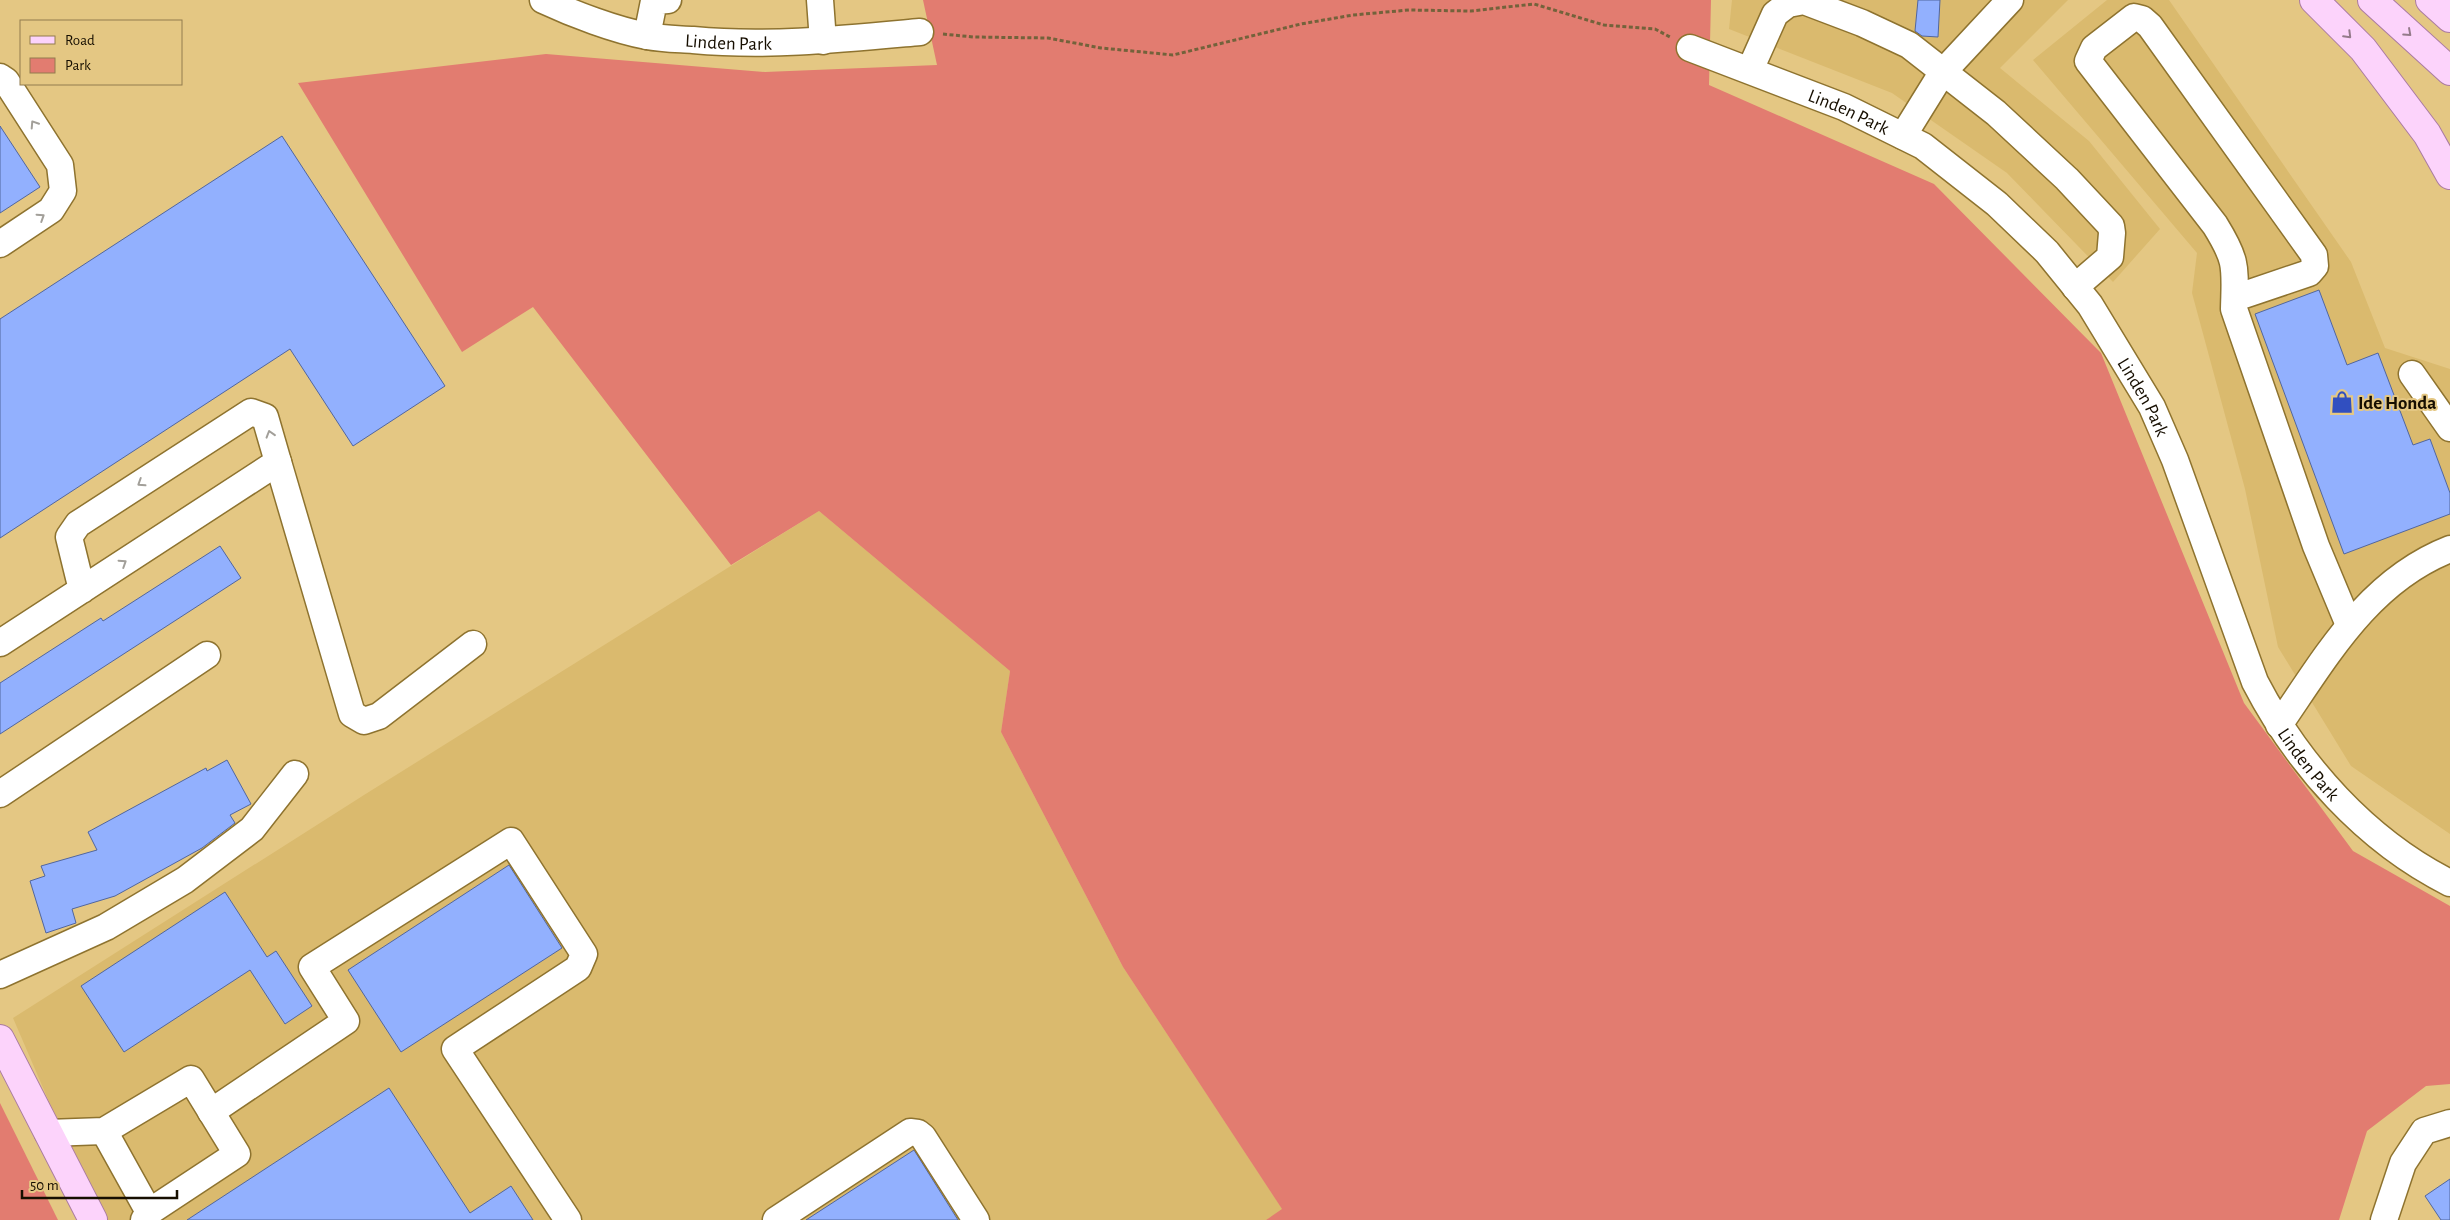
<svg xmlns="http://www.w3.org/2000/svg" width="2450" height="1220" font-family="'Alegreya Sans',sans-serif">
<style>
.built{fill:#daba6e}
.green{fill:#e27c70}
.building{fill:#92b0fe;stroke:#51669e}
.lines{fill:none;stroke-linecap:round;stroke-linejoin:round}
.minor-casing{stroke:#8e732f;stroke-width:29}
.major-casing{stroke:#aa7ba1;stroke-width:30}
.path{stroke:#73623b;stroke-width:3;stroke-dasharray:4 2.5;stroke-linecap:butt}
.minor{stroke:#fff;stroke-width:26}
.major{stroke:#fcd3fb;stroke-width:28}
.oneway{stroke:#947a8a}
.oneway2{stroke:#a29f99}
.labels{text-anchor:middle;stroke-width:4;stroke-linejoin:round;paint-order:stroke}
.street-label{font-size:19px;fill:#160e00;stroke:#e4c783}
.poi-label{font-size:19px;font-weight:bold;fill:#160e00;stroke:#e4c783;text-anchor:start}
</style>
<rect width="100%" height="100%" fill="#e4c783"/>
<g class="built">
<path d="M1732,0H2068L2000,68L2089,141L2160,229L2113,282L2007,173L1892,93L1729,29Z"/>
<path d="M2107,0H2169L2351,262L2385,348L2450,369V834L2351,766L2278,647L2245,489L2192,293L2197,253L2033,60Z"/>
<path d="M819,511L1010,671L1001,732L1123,967L1283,1210L1266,1220H108L50,1104L13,1018L364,795Z"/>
</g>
<g class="green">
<path d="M923,0H1711L1709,85L1934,184L2101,353L2244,703L2353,851L2450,906V1084L2426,1086L2367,1131L2339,1220H1266L1282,1209L1123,967L1001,732L1010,671L819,511L731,565L533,307L462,352L298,83L546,54L765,72L937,65Z"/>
<path d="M0,1103L58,1220H0Z"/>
</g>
<g class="building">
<path d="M1918,0H1940L1938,37L1922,36L1915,31Z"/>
<path d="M0,126L40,187L0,213Z"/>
<path d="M282,136L445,386L353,446L290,349L0,538V319Z"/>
<path d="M2319,290L2347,365L2378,353L2413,445L2430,439L2450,493V514L2344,554L2255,314Z"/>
<path d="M220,546L241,578L0,734V683L101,618L103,621Z"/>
<path d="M227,760L251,804L230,815L235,823L202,848L115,896L72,909L76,923L46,933L30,881L45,876L41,866L97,850L88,832L206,768L207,771Z"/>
<path d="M509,865L562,948L401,1052L348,970Z"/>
<path d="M225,892L267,957L276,951L312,1006L285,1024L250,970L124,1052L81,986Z"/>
<path d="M389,1088L470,1213L511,1186L533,1220H187Z"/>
<path d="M914,1150L958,1220H806L843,1196Z"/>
<path d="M2450,1179V1220H2441L2425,1196Z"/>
</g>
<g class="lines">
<defs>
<g id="minor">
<path id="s1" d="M543,0C573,14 615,30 647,36C662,39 678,39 693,40C769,47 844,39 920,32"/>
<path d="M820,0L823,41"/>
<path d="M647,36L654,1L668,0"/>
<path id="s2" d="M1690,48L1844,107L1923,146L1997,204L2047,252L2090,305L2152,407L2175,460L2255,682C2298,765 2366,841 2450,883"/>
<path d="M1750,70L1775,14L1788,4L1804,1L1862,23L1909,45L1996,113L2067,179L2111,226L2112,233L2110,257L2075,287"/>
<path d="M0,77L6,81L60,165L63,191L51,210L0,244"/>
<path d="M1903,136L1942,73L2010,0"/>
<path d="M2235,298L2309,273L2315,266L2314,255L2150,26L2142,19L2134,17L2094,48L2088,61L2215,225C2238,262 2235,267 2234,309L2316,546L2349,625"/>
<path d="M2412,374L2450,428"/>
<path d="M278,462L352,714L364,721L379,716L473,644"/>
<path d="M0,643L278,462L265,417L251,412L78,524L69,537L82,590"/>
<path d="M2279,725C2326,657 2368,581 2450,549"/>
<path d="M0,794L207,655"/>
<path d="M0,975L106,927L185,880L252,829L295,774"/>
<path d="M211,1112L346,1021L312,967L511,841L584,954L578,968L455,1049L568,1220"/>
<path d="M104,1131L149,1212"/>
<path d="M48,1133L104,1131L191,1079L237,1154L149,1212L144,1220"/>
<path d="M776,1220L910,1132L918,1133L923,1137L976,1220"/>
<path d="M2384,1220L2403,1163L2424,1131L2450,1123"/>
</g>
<g id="major">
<path d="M2314,0L2363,49L2427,134L2450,175"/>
<path d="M2372,0L2450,71"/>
<path d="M2430,0L2450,18"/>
<path d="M0,1039L93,1220"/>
</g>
</defs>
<use href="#minor" class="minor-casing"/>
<use href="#major" class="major-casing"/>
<path class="path" d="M943,34L973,37L1048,38L1101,48L1173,55L1301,24L1353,15L1409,10L1471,11L1534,4L1604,25L1655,29L1670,37"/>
<use href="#minor" class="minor"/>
<use href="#major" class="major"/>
</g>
<defs><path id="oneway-chevron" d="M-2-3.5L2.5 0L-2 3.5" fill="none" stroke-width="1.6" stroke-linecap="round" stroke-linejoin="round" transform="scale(1.25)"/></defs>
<g class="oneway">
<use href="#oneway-chevron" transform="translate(2408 33) rotate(42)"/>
<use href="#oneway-chevron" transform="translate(2348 35) rotate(45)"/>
</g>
<g class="oneway2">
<use href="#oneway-chevron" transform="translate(34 124) rotate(-123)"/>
<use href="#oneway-chevron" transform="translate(41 217) rotate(-33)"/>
<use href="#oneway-chevron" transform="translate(270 434) rotate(-107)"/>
<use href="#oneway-chevron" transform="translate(141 483) rotate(147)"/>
<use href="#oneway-chevron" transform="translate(123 563) rotate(-33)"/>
</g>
<defs>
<symbol id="shop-bare" viewBox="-9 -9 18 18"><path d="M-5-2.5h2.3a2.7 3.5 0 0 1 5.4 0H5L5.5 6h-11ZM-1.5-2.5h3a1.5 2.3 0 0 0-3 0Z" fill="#314fc0" stroke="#e4c783" stroke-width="2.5" paint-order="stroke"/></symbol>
</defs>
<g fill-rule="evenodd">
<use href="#shop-bare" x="2326" y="386" width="32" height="32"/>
</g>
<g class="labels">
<g class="street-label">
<text dy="7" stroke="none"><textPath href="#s1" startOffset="192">Linden Park</textPath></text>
<text dy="7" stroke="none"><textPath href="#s2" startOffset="171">Linden Park</textPath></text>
<text dy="7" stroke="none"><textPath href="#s2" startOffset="591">Linden Park</textPath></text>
<text dy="7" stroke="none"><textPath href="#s2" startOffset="996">Linden Park</textPath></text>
</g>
<g class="poi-label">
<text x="2358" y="409">Ide Honda</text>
</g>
</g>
<rect x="20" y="20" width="162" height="65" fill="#e4c783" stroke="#927d4f"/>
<rect x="30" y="36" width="25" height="8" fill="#fcd3fb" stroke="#927d4f"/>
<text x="65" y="45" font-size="15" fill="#160e00">Road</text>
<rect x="30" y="58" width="25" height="15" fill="#e27c70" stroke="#927d4f"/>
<text x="65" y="70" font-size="15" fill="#160e00">Park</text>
<path d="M22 1190v8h155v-8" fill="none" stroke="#160e00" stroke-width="2.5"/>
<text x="30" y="1190" font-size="15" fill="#160e00" stroke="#e4c783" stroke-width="4" paint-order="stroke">50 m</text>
</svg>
